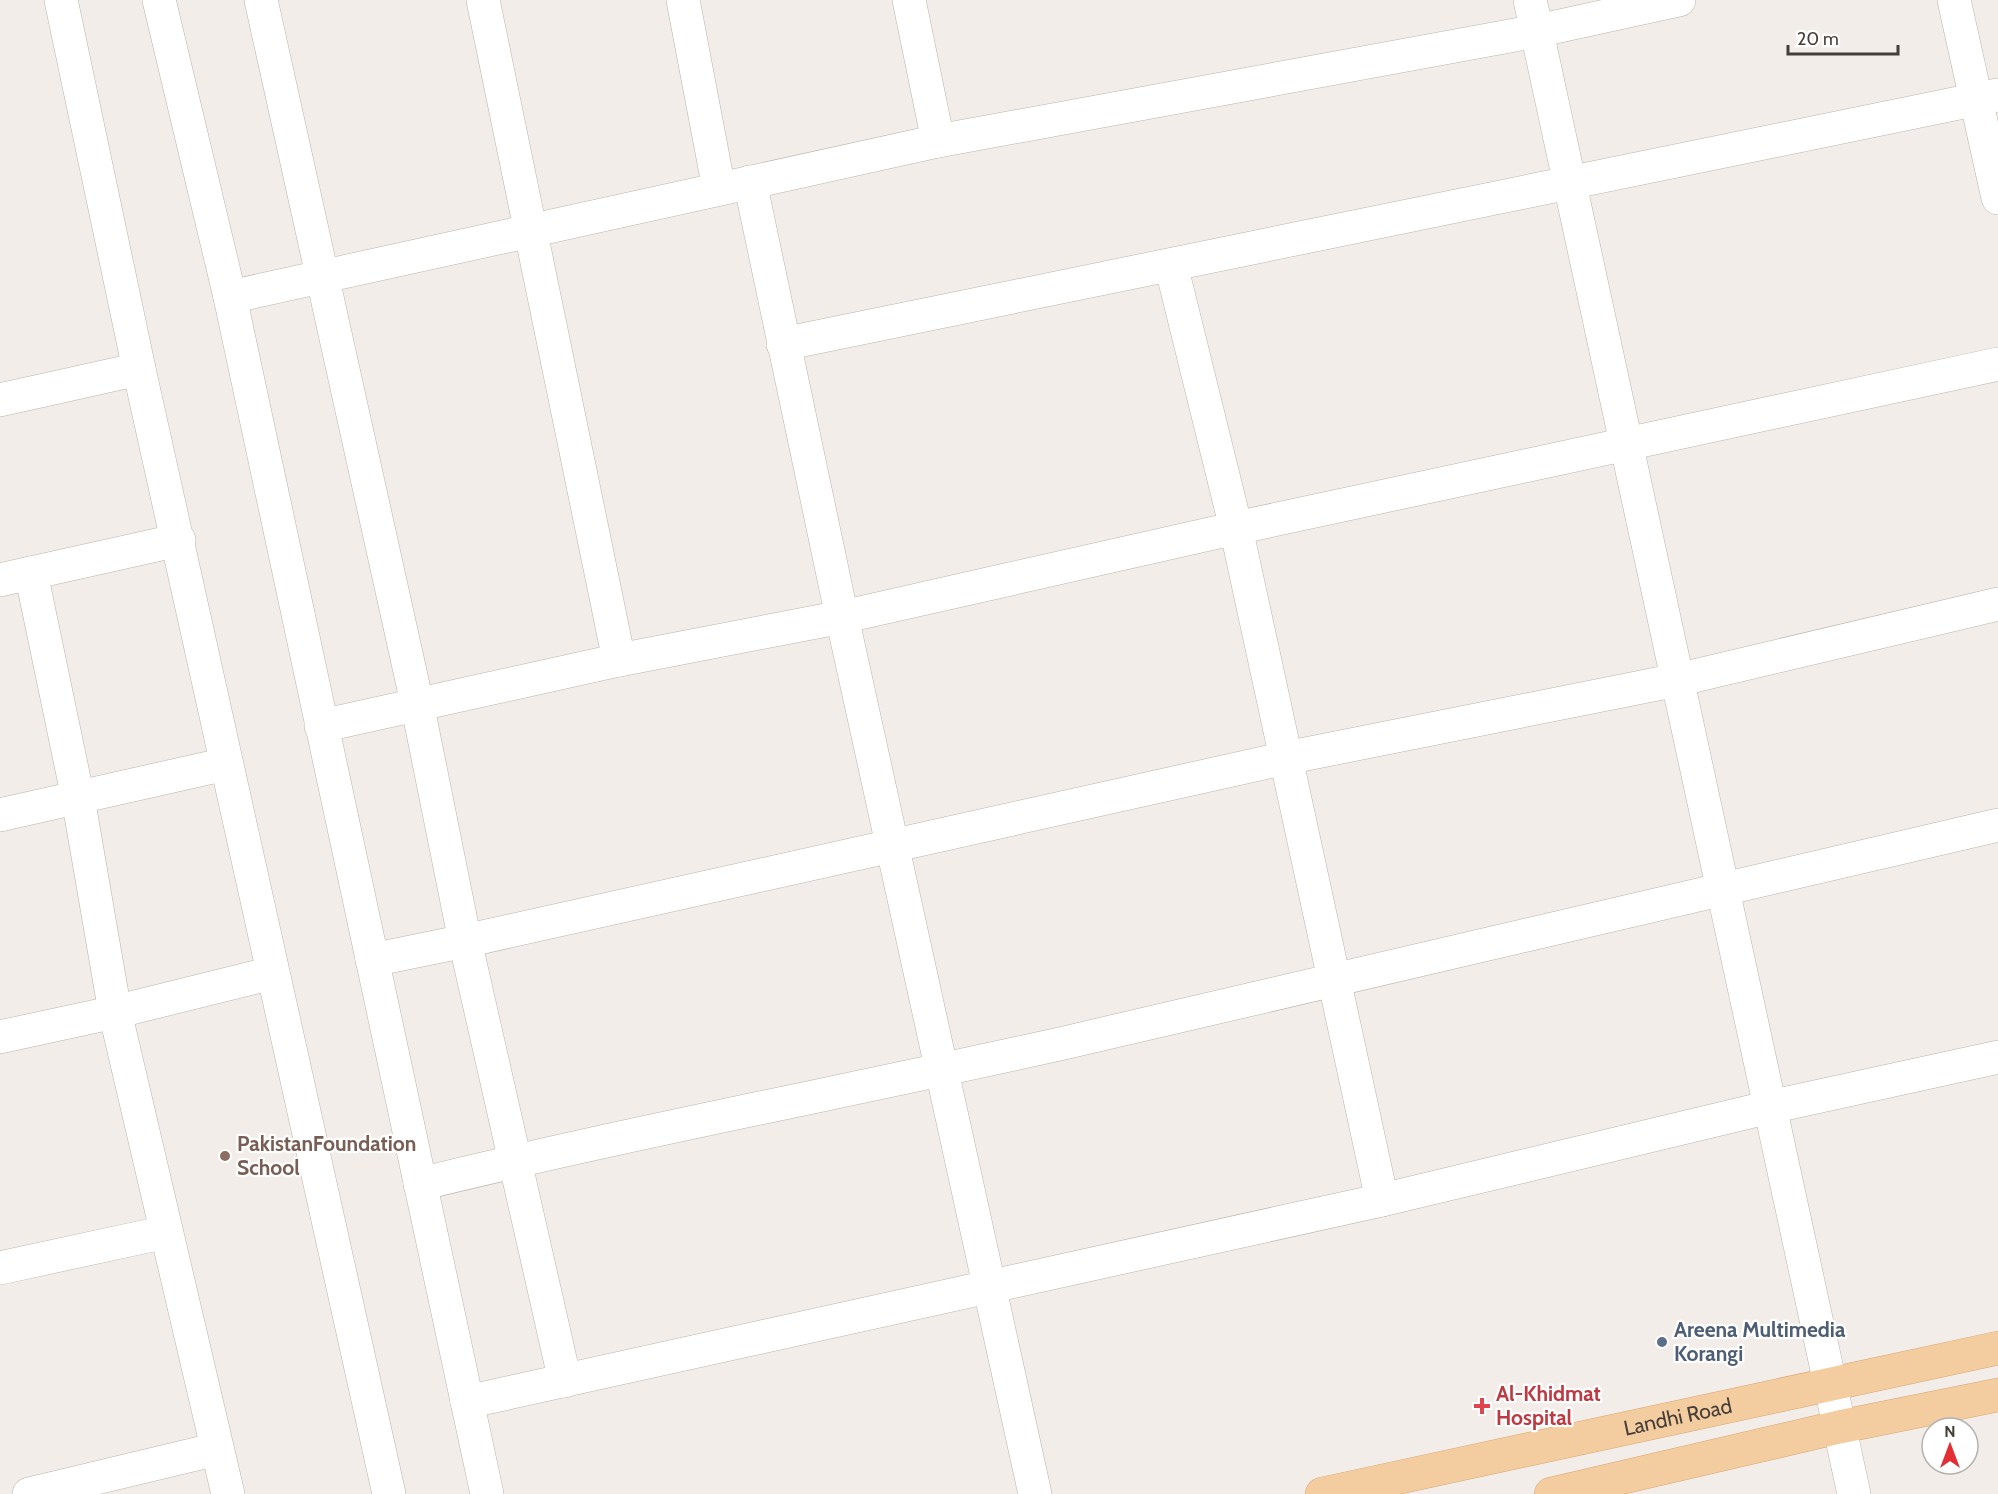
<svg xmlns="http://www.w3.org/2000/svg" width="1998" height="1494" font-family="Cabin,sans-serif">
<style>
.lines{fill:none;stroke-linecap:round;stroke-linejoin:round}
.minor-casing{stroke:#bdb3ac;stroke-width:34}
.tertiary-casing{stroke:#bdb3ac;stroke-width:34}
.primary-casing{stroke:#d7a671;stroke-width:34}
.minor{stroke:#fff;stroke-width:33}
.tertiary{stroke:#fff;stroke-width:33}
.primary{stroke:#f3cca0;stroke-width:33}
.education-dot{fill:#8d6e63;stroke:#fff;stroke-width:2}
.service-dot{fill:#5c6f8a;stroke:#fff;stroke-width:2}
.health-dot{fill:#e0444e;stroke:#fff;stroke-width:2}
.labels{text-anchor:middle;stroke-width:4.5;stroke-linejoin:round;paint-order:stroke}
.education-label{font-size:21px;font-weight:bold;fill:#785e54;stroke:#fff;text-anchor:start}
.service-label{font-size:21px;font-weight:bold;fill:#4e5e75;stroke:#fff;text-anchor:start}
.health-label{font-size:21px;font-weight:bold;fill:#be3a42;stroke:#fff;text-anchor:start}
.street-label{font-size:21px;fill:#453d37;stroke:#fff}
</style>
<rect width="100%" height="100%" fill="#f2ede8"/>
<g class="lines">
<defs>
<g id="minor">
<path d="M261,0L417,703L465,941L565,1381"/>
<path d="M483,0L619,660"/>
<path d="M683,0L719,189"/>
<path d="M909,0L938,141"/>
<path d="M1530,0L1854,1494"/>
<path d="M1954,0L1998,198"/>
<path d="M750,182L842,617L1035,1494"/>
<path d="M1171,265L1236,528L1382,1200"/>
<path d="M230,297L938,141L1537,31L1679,0"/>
<path d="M783,344L1998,95"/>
<path d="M0,400L139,369"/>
<path d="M31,573L78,798L115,1012L228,1494"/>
<path d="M0,580L179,540"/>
<path d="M321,726L619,660L842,617L1236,528L1998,364"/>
<path d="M0,815L226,764"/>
<path d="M372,960L465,941L1286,758L1677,680L1998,604"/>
<path d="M0,1037L115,1012L272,973"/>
<path d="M420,1184C633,1132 849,1091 1064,1043C1376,972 1686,896 1998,825"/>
<path d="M0,1268L166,1232"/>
<path d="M467,1402L1382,1200L1770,1107L1998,1057"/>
<path d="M29,1494L217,1449"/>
</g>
<g id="tertiary">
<path d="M61,0L139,369L389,1494"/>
<path d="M159,0L230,297L487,1494"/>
</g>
<g id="primary">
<path id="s1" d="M1322,1494L1998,1348"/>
<path d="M1551,1494L1839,1427L1998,1395"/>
</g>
</defs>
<use href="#minor" class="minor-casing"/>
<use href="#tertiary" class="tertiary-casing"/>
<use href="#primary" class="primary-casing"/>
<use href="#minor" class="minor"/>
<use href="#tertiary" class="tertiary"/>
<use href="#primary" class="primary"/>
</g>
<circle class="education-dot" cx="225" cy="1156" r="6"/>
<circle class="service-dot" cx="1662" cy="1342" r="6"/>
<path class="health-dot" d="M1479 1397h6v6h6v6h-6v6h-6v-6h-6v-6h6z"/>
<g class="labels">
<g class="education-label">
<text x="237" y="1151">PakistanFoundation<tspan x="237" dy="24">School</tspan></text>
</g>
<g class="service-label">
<text x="1674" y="1337">Areena Multimedia<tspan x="1674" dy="24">Korangi</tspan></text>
</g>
<g class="health-label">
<text x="1496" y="1401">Al-Khidmat<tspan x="1496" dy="24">Hospital</tspan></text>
</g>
<g class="street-label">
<text dy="7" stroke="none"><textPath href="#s1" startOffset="364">Landhi Road</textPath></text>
</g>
</g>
<g transform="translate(1950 1446)"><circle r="28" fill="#ffffff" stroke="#b5b1af" stroke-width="1.5"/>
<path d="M0-4.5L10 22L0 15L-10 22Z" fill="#e32e34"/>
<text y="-9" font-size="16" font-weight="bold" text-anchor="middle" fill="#453d37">N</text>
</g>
<path d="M1788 45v9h110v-9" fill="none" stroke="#453d37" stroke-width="3"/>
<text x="1797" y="45" font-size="18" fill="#453d37" stroke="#ffffff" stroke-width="4.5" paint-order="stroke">20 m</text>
</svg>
